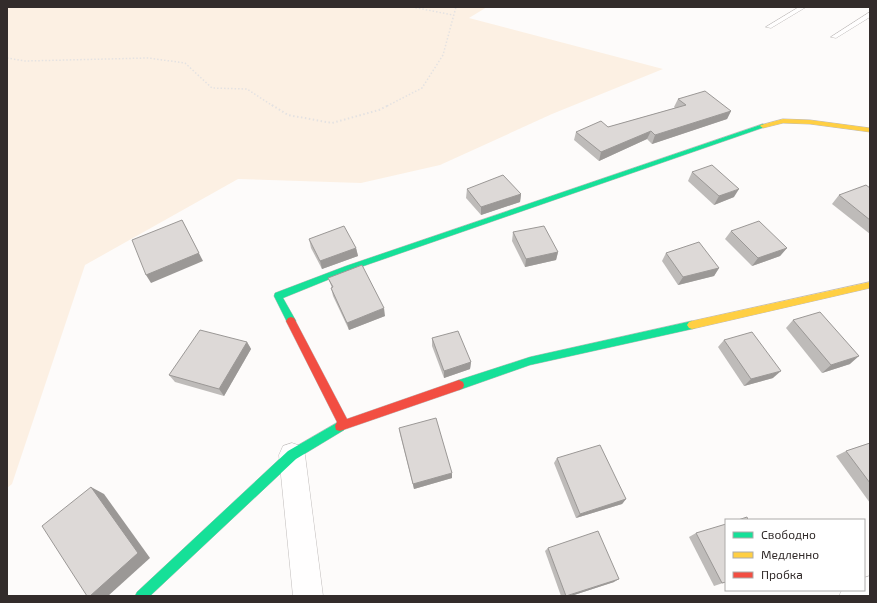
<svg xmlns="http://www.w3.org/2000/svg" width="877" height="603" font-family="'Exo 2',sans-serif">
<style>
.green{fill:#fcf0e3}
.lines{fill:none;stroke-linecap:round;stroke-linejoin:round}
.lane-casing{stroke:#c0bcbb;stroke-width:1}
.street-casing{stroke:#c0bcbb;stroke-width:1}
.fast-casing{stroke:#c0bcbb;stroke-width:1}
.slow-casing{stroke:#c0bcbb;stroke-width:1}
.jam-casing{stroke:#c0bcbb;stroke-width:1}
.path-far1{stroke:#e4e2e2;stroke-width:1.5;stroke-dasharray:1.5 2;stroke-linecap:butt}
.path{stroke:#e4e2e2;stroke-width:2;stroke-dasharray:1.5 2.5;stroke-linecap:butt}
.lane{fill:#fffefe;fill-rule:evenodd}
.street{fill:#fffefe;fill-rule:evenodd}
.fast{fill:#16e098;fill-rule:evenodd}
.slow{fill:#ffcf43;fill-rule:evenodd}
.jam{fill:#f24e42;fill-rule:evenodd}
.wall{fill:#bebbb9}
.shaded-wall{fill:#9b9896}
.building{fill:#ddd9d7;stroke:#9b9896}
</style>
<rect width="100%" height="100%" fill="#fdfbfa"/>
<path class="green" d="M7,7H487L469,18L663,69L552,114L440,165L361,183L238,179L85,265L12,484L7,488Z"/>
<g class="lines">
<defs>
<g id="lane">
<path d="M799,7H806L771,28L766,27Z"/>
<path d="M870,12V17L836,38L831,37Z"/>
</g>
<g id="street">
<path d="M292,443L301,446L305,455L323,596H293L279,455L283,446Z"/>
<path d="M870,576V596H839L842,590H864V578Z"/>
</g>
<g id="fast">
<path d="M763,124L766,126L765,127L352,270L283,298L296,321L294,324H288L274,296L275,293L346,266Z"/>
<path d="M692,321L695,322L697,325L695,328L692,329L530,365L459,390L455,388L454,385L455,382L459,380L530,357Z"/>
<path d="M340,421L344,422L345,426L344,430L296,459L150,596H135L137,592L288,451Z"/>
</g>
<g id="slow">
<path d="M783,119L810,120L870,128V132L810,124L783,123L763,128L760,126L761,125Z"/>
<path d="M870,282V288L692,329L689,328L687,325L689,322L692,321Z"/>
</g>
<path id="jam" d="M291,317L294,318L347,419L459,380L463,382L464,385L463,388L459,390L340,431L336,430L335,426L337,422L286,321L288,318Z"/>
</defs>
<use href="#lane" class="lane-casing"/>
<use href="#street" class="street-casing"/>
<use href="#fast" class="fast-casing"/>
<use href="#slow" class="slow-casing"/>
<use href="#jam" class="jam-casing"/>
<g class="path-far1">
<path d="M412,7L453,15"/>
<path d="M7,58L25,61L148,58L185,63L212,88L247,89L273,106"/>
<path d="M387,106L422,88L443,55L456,7"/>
</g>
<path class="path" d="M272,105L288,115L332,123L379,110L389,105"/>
<use href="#lane" class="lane"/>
<use href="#street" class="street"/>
<use href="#fast" class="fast"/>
<use href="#slow" class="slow"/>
<use href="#jam" class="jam"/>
</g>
<g class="wall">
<path d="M678,99L731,111L727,119L652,144L647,139L599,161L574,140L576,132L608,127L675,108L674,107Z"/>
<path d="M692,172L734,197L714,205L688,181Z"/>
<path d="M870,188V234L832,204L839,195Z"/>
<path d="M467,189L521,194L520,202L481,215L466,198Z"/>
<path d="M731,231L787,248L780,256L752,266L725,239Z"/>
<path d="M513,232L558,252L556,260L525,267L512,241Z"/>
<path d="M309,239L356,248L358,256L322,269L311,248Z"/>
<path d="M666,253L719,268L714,276L678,285L662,261Z"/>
<path d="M328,278L385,316L349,330L333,296L331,288H332Z"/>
<path d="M793,320L850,364L822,373L786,328Z"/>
<path d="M432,338L471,362L470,369L444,378L432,346Z"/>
<path d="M724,340L773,378L744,386L718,347Z"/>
<path d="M247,342L251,349L224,396L175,382L169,375Z"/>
<path d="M399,428L452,478L414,489L400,434Z"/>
<path d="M870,443V503L836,456L846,451Z"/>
<path d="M557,458L626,499L622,504L576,518L554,463Z"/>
<path d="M696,533L726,582L714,586L689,537Z"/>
<path d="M548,548L614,582L571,596H561L545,551Z"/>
</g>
<g class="shaded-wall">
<path d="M731,111L727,119L652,144L655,135Z"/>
<path d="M651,131L647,139L599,161L601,152Z"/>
<path d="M739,189L734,197L714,205L719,196Z"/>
<path d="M521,194L520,202L481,215V207Z"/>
<path d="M182,220L203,261L151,283L146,275Z"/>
<path d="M356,248L358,256L322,269L320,261Z"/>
<path d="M787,248L780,256L752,266L758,258Z"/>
<path d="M558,252L556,260L525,267L526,259Z"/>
<path d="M719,268L714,276L678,285L683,277Z"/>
<path d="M384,308L385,316L349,330L347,323Z"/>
<path d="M247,342L251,349L224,396L219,389Z"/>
<path d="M859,356L850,364L822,373L831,365Z"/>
<path d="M471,362L470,369L444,378V371Z"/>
<path d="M781,371L773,378L744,386L751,379Z"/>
<path d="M452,473V478L414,489L413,484Z"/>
<path d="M91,487L104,494L150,558L108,596H90Z"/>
<path d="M626,499L622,504L576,518L580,514Z"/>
<path d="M619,579L614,582L571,596H567Z"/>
</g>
<g class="building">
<path d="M705,91L731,111L655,135L651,131L601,152L576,132L601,121L608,127L686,105L678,99Z"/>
<path d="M712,165L739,189L719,196L692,172Z"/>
<path d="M503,175L521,194L481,207L467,189Z"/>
<path d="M866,185L870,188V220L839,195Z"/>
<path d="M182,220L199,253L146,275L132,240Z"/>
<path d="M759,221L787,248L758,258L731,231Z"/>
<path d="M344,226L356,248L320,261L309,239Z"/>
<path d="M544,226L558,252L526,259L513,232Z"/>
<path d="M699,242L719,268L683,277L666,253Z"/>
<path d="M362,265L384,308L347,323L331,288L333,287L328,278Z"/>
<path d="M820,312L859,356L831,365L793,320Z"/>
<path d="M200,330L247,342L219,389L169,375Z"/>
<path d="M458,331L471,362L444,371L432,338Z"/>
<path d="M752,332L781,371L751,379L724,340Z"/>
<path d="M436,418L452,473L413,484L399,428Z"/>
<path d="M870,443V483L846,451Z"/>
<path d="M600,445L626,499L580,514L557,458Z"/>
<path d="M91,487L138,553L90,596H87L42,526Z"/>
<path d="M747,517L748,520H738Z"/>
<path d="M726,524V582L722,583L696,533Z"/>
<path d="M598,531L619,579L566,596L548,548Z"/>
</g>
<rect width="877" height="603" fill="none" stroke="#332c2b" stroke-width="16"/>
<rect x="725" y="519" width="140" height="72" fill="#ffffff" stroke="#adabaa"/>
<rect x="733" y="532" width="20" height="6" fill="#16e098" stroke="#adabaa"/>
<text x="761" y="539" font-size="12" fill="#332c2b">Свободно</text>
<rect x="733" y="552" width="20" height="6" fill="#ffcf43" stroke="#adabaa"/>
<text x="761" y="559" font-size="12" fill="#332c2b">Медленно</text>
<rect x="733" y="572" width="20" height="6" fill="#f24e42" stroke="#adabaa"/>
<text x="761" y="579" font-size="12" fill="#332c2b">Пробка</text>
</svg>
